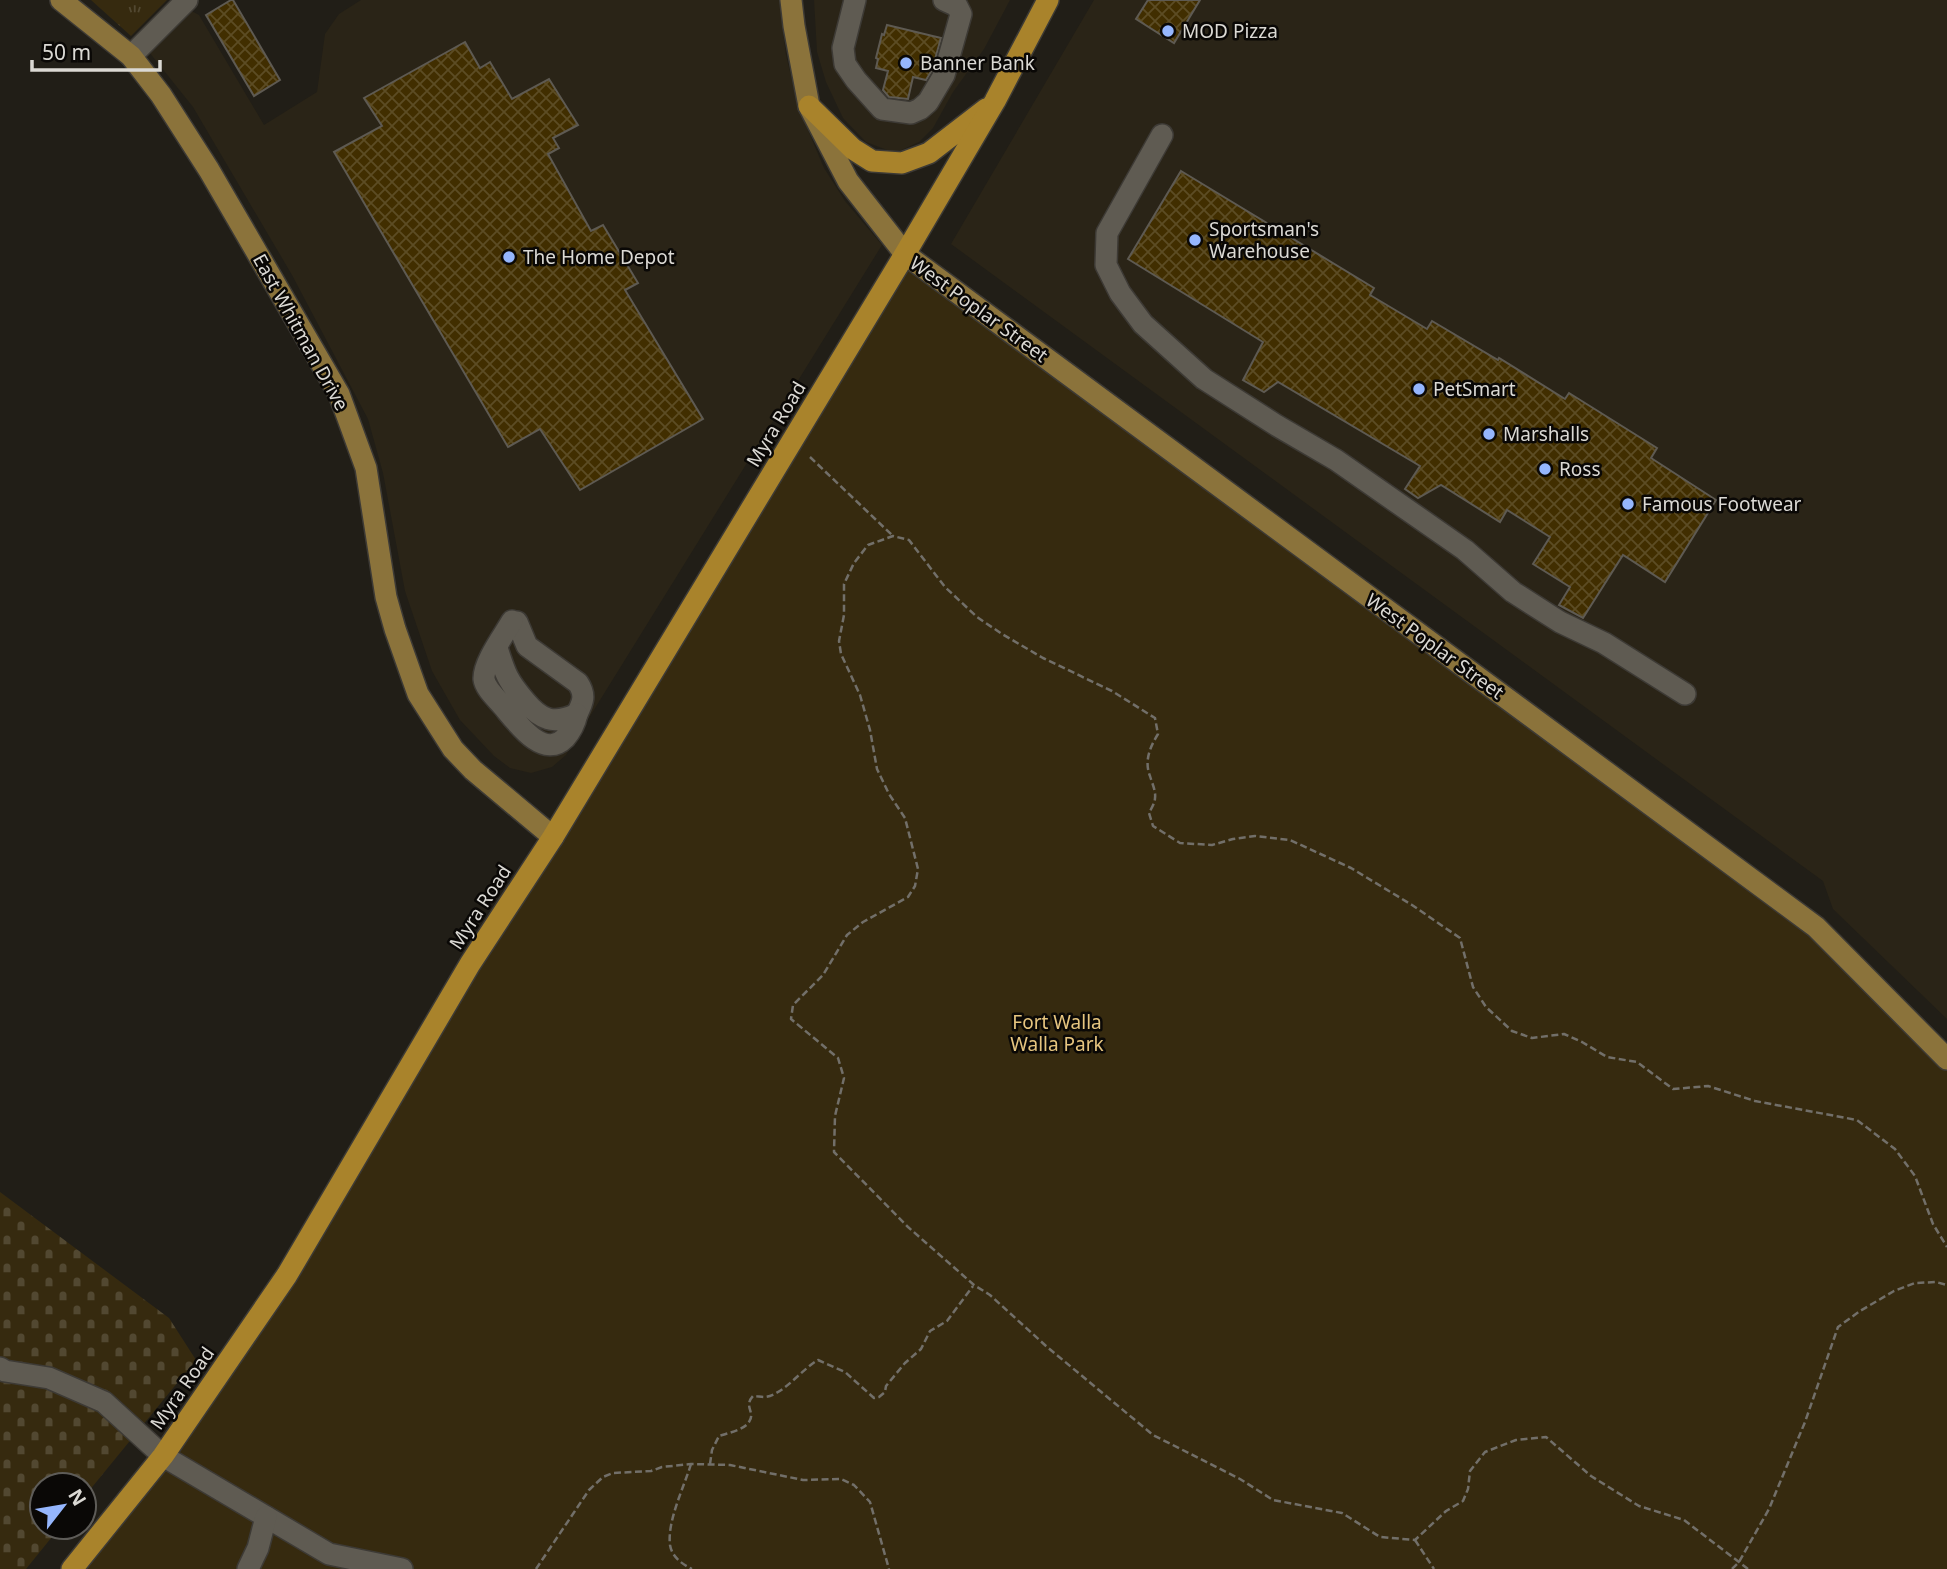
<svg xmlns="http://www.w3.org/2000/svg" width="1947" height="1569" font-family="'Noto Sans',sans-serif">
<style>
.built{fill:#2a2417}
.grass{fill:url(#grass-tufts)}
.cemetery{fill:url(#cemetery-stones)}
.park{fill:#362a0f}
.building{fill:url(#building-cross-hatch);stroke:#5e5a52;stroke-width:2}
.lines{fill:none;stroke-linecap:round;stroke-linejoin:round}
.minor-casing{stroke:#3d3a35;stroke-width:24}
.major-casing{stroke:#3d3a35;stroke-width:24}
.highway-casing{stroke:#3d3a35;stroke-width:24}
.path{stroke:#726f69;stroke-width:2.5;stroke-dasharray:7 3.5;stroke-linecap:butt}
.minor{stroke:#5f5b52;stroke-width:21}
.major{stroke:#8b733b;stroke-width:21}
.highway{stroke:#a9832b;stroke-width:21}
.poi-dot{fill:#95b6fd;stroke:#0a0806;stroke-width:2.5}
.labels{text-anchor:middle;stroke-width:5;stroke-linejoin:round;paint-order:stroke}
.poi-label{font-size:19px;fill:#dbd9d4;stroke:#0a0806;text-anchor:start}
.street-label{font-size:19px;fill:#dbd9d4;stroke:#0a0806}
.park-label{font-size:19px;fill:#e6c57f;stroke:#0a0806}
</style>
<defs>
<pattern id="grass-tufts" width="24" height="20" patternUnits="userSpaceOnUse" patternTransform="scale(1.75)"><rect width="24" height="20" fill="#362a0f"/><path d="M3 7l-1-3M5 7V3M7 7l1-3M15 17l-1-3M17 17v-4M19 17l1-3" fill="none" stroke="#524831"/></pattern>
<pattern id="cemetery-stones" width="16" height="16" patternUnits="userSpaceOnUse" patternTransform="scale(1.75)"><rect width="16" height="16" fill="#362a0f"/><path d="M2 7V4a2 2 0 0 1 4 0v3zM10 15v-3a2 2 0 0 1 4 0v3z" fill="#524831"/></pattern>
<pattern id="building-cross-hatch" width="8" height="8" patternUnits="userSpaceOnUse" patternTransform="scale(1.75)"><rect width="8" height="8" fill="#412e00"/><path d="M0 0l8 8M0 8l8-8" fill="none" stroke="#5c4c24"/></pattern>
</defs>
<rect width="100%" height="100%" fill="#211e17"/>
<g class="built">
<path d="M361,0H779L786,55L799,109L824,168L845,201L882,245L566,755L552,767L531,773L510,768L494,756L460,720L432,671L405,591L383,473L368,419L292,275L193,107L145,47L186,8L199,15L264,125L317,92L325,34L339,14Z"/>
<path d="M814,0H1010L984,49L953,92L933,128L919,142L895,153L866,142L843,118L826,82L817,52Z"/>
<path d="M1094,0H1947V1019L1833,909L1823,881L951,244Z"/>
</g>
<path class="grass" d="M91,0H167L131,36Z"/>
<path class="cemetery" d="M0,1192L169,1318L196,1360L84,1497V1485H42V1527H60L26,1569H0Z"/>
<path class="park" d="M905,254L1816,927L1947,1059V1569H72L287,1275Z"/>
<g class="building">
<path d="M231,0H233L280,80L254,96L206,15Z"/>
<path d="M1148,0H1200L1174,43L1136,19Z"/>
<path d="M887,25L941,38L932,70L926,80L913,77L908,99L889,97L883,90L888,71L876,68L878,59L876,58L882,34L884,35Z"/>
<path d="M465,42L480,68L490,62L512,99L549,79L578,125L553,138L559,148L548,154L591,231L603,225L638,283L625,290L703,419L580,490L540,429L508,447L334,152L382,126L364,98Z"/>
<path d="M1181,171L1374,288L1370,295L1427,329L1432,321L1498,360L1499,358L1565,399L1569,393L1657,448L1651,458L1716,500L1665,582L1623,555L1583,618L1559,605L1570,587L1533,564L1550,537L1507,510L1500,522L1441,485L1418,498L1405,489L1420,466L1278,382L1264,392L1243,380L1263,342L1128,259Z"/>
</g>
<g class="lines">
<defs>
<g id="minor">
<path d="M855,0L843,48L845,64L856,80L882,109L911,113L920,109L928,102L944,75L961,14L957,6L944,0"/>
<path d="M131,56L187,0"/>
<path d="M1162,135L1107,233L1106,265L1120,293L1143,324L1204,379L1276,425L1336,460L1465,550L1513,592L1560,622L1604,643L1685,694"/>
<path d="M517,622L527,646L578,683C586,695 583,702 577,714"/>
<path d="M497,648C505,673 507,680 525,701C541,720 553,725 577,714C575,723 572,730 565,738C543,761 515,720 502,705C496,698 485,688 484,679C483,663 504,635 512,621"/>
<path d="M0,1368L5,1371L49,1378L104,1402L163,1456L329,1554L402,1569"/>
<path d="M248,1569L258,1548L266,1517"/>
</g>
<g id="major">
<path d="M61,0L131,56L161,95L209,170L339,394L366,468L386,597L395,629L418,694L453,749L473,770L553,837"/>
<path d="M791,0L794,26L809,106L848,181L905,254L1816,927L1947,1059"/>
</g>
<g id="highway">
<path d="M809,106L853,149L872,161L902,163L929,153L986,109"/>
<path d="M72,1569L163,1456L287,1275L470,964L553,837L905,254L995,101L1048,0"/>
</g>
</defs>
<use href="#minor" class="minor-casing"/>
<use href="#major" class="major-casing"/>
<use href="#highway" class="highway-casing"/>
<g class="path">
<path d="M810,457L893,536"/>
<path d="M691,1464C684,1487 667,1521 670,1545C672,1557 682,1564 692,1569"/>
<path d="M710,1464L712,1450L719,1436C728,1433 744,1430 749,1422C756,1412 743,1407 753,1396C757,1396 761,1397 765,1397C783,1395 802,1369 818,1360L845,1372L874,1398L879,1397L885,1392L886,1386L905,1363L921,1349L930,1331L947,1321L973,1286"/>
<path d="M1415,1540L1434,1569"/>
<path d="M536,1569L589,1490L603,1477L613,1473L651,1471L662,1467L691,1464L730,1465L803,1480L841,1479L854,1485L870,1502L889,1569"/>
<path d="M1732,1569L1739,1562L1769,1509L1805,1422L1838,1327L1860,1311L1894,1291L1915,1283L1936,1282L1947,1285"/>
<path d="M1748,1569L1684,1520L1639,1506L1591,1476L1546,1437L1516,1440L1485,1452L1470,1471L1468,1489L1463,1501L1446,1511L1415,1540L1380,1537L1342,1513L1273,1500L1240,1479L1153,1435L1046,1346L990,1295L974,1285L908,1227L834,1152L835,1116L844,1078L838,1058L791,1019L793,1005L823,975L847,935L863,922L908,897L915,886L918,869L905,818L889,794L877,769L870,730L860,695L841,654L839,641L844,615V584L854,563L868,545L893,536L909,540L945,587L977,617L1002,634L1043,658L1112,691L1155,718L1158,734C1150,747 1144,761 1150,776C1152,783 1156,791 1155,798C1155,803 1151,809 1149,813L1153,826L1180,843L1212,845L1233,839L1255,836L1290,840L1351,868L1412,905L1460,938L1473,987L1486,1007L1512,1031L1532,1038L1564,1034L1582,1042L1607,1057L1637,1062L1673,1089L1708,1086L1755,1101L1857,1120L1895,1149L1915,1176L1933,1224L1947,1247"/>
</g>
<use href="#minor" class="minor"/>
<use href="#major" class="major"/>
<use href="#highway" class="highway"/>
</g>
<g class="poi-dot">
<circle cx="1168" cy="31" r="7"/>
<circle cx="906" cy="63" r="7"/>
<circle cx="1195" cy="240" r="7"/>
<circle cx="509" cy="257" r="7"/>
<circle cx="1419" cy="389" r="7"/>
<circle cx="1489" cy="434" r="7"/>
<circle cx="1545" cy="469" r="7"/>
<circle cx="1628" cy="504" r="7"/>
</g>
<g class="labels">
<g class="poi-label">
<text x="1182" y="38">MOD Pizza</text>
<text x="920" y="70">Banner Bank</text>
<text x="1209" y="236">Sportsman's<tspan x="1209" dy="22">Warehouse</tspan></text>
<text x="523" y="264">The Home Depot</text>
<text x="1433" y="396">PetSmart</text>
<text x="1503" y="441">Marshalls</text>
<text x="1559" y="476">Ross</text>
<text x="1642" y="511">Famous Footwear</text>
</g>
<g class="street-label">
<text transform="translate(979 309) rotate(36)" y="7">West Poplar Street</text>
<text transform="translate(301 332) rotate(61)" y="7">East Whitman Drive</text>
<text transform="translate(776 424) rotate(-59)" y="7">Myra Road</text>
<text transform="translate(1435 646) rotate(36)" y="7">West Poplar Street</text>
<text transform="translate(480 907) rotate(-57)" y="7">Myra Road</text>
<text transform="translate(182 1388) rotate(-55)" y="7">Myra Road</text>
</g>
<g class="park-label">
<text x="1057" y="1029">Fort Walla<tspan x="1057" dy="22">Walla Park</tspan></text>
</g>
</g>
<g transform="translate(63 1506) rotate(59)"><circle r="33" fill="#0a0806" stroke="#5e5c58" stroke-width="2"/>
<path d="M0-5L12 26L0 18L-12 26Z" fill="#95b6fd"/>
<text y="-10" font-size="19" font-weight="bold" text-anchor="middle" fill="#dbd9d4">N</text>
</g>
<path d="M32 60v10h128v-10" fill="none" stroke="#dbd9d4" stroke-width="3.5"/>
<text x="42" y="60" font-size="21" fill="#dbd9d4" stroke="#0a0806" stroke-width="5" paint-order="stroke">50 m</text>
</svg>
